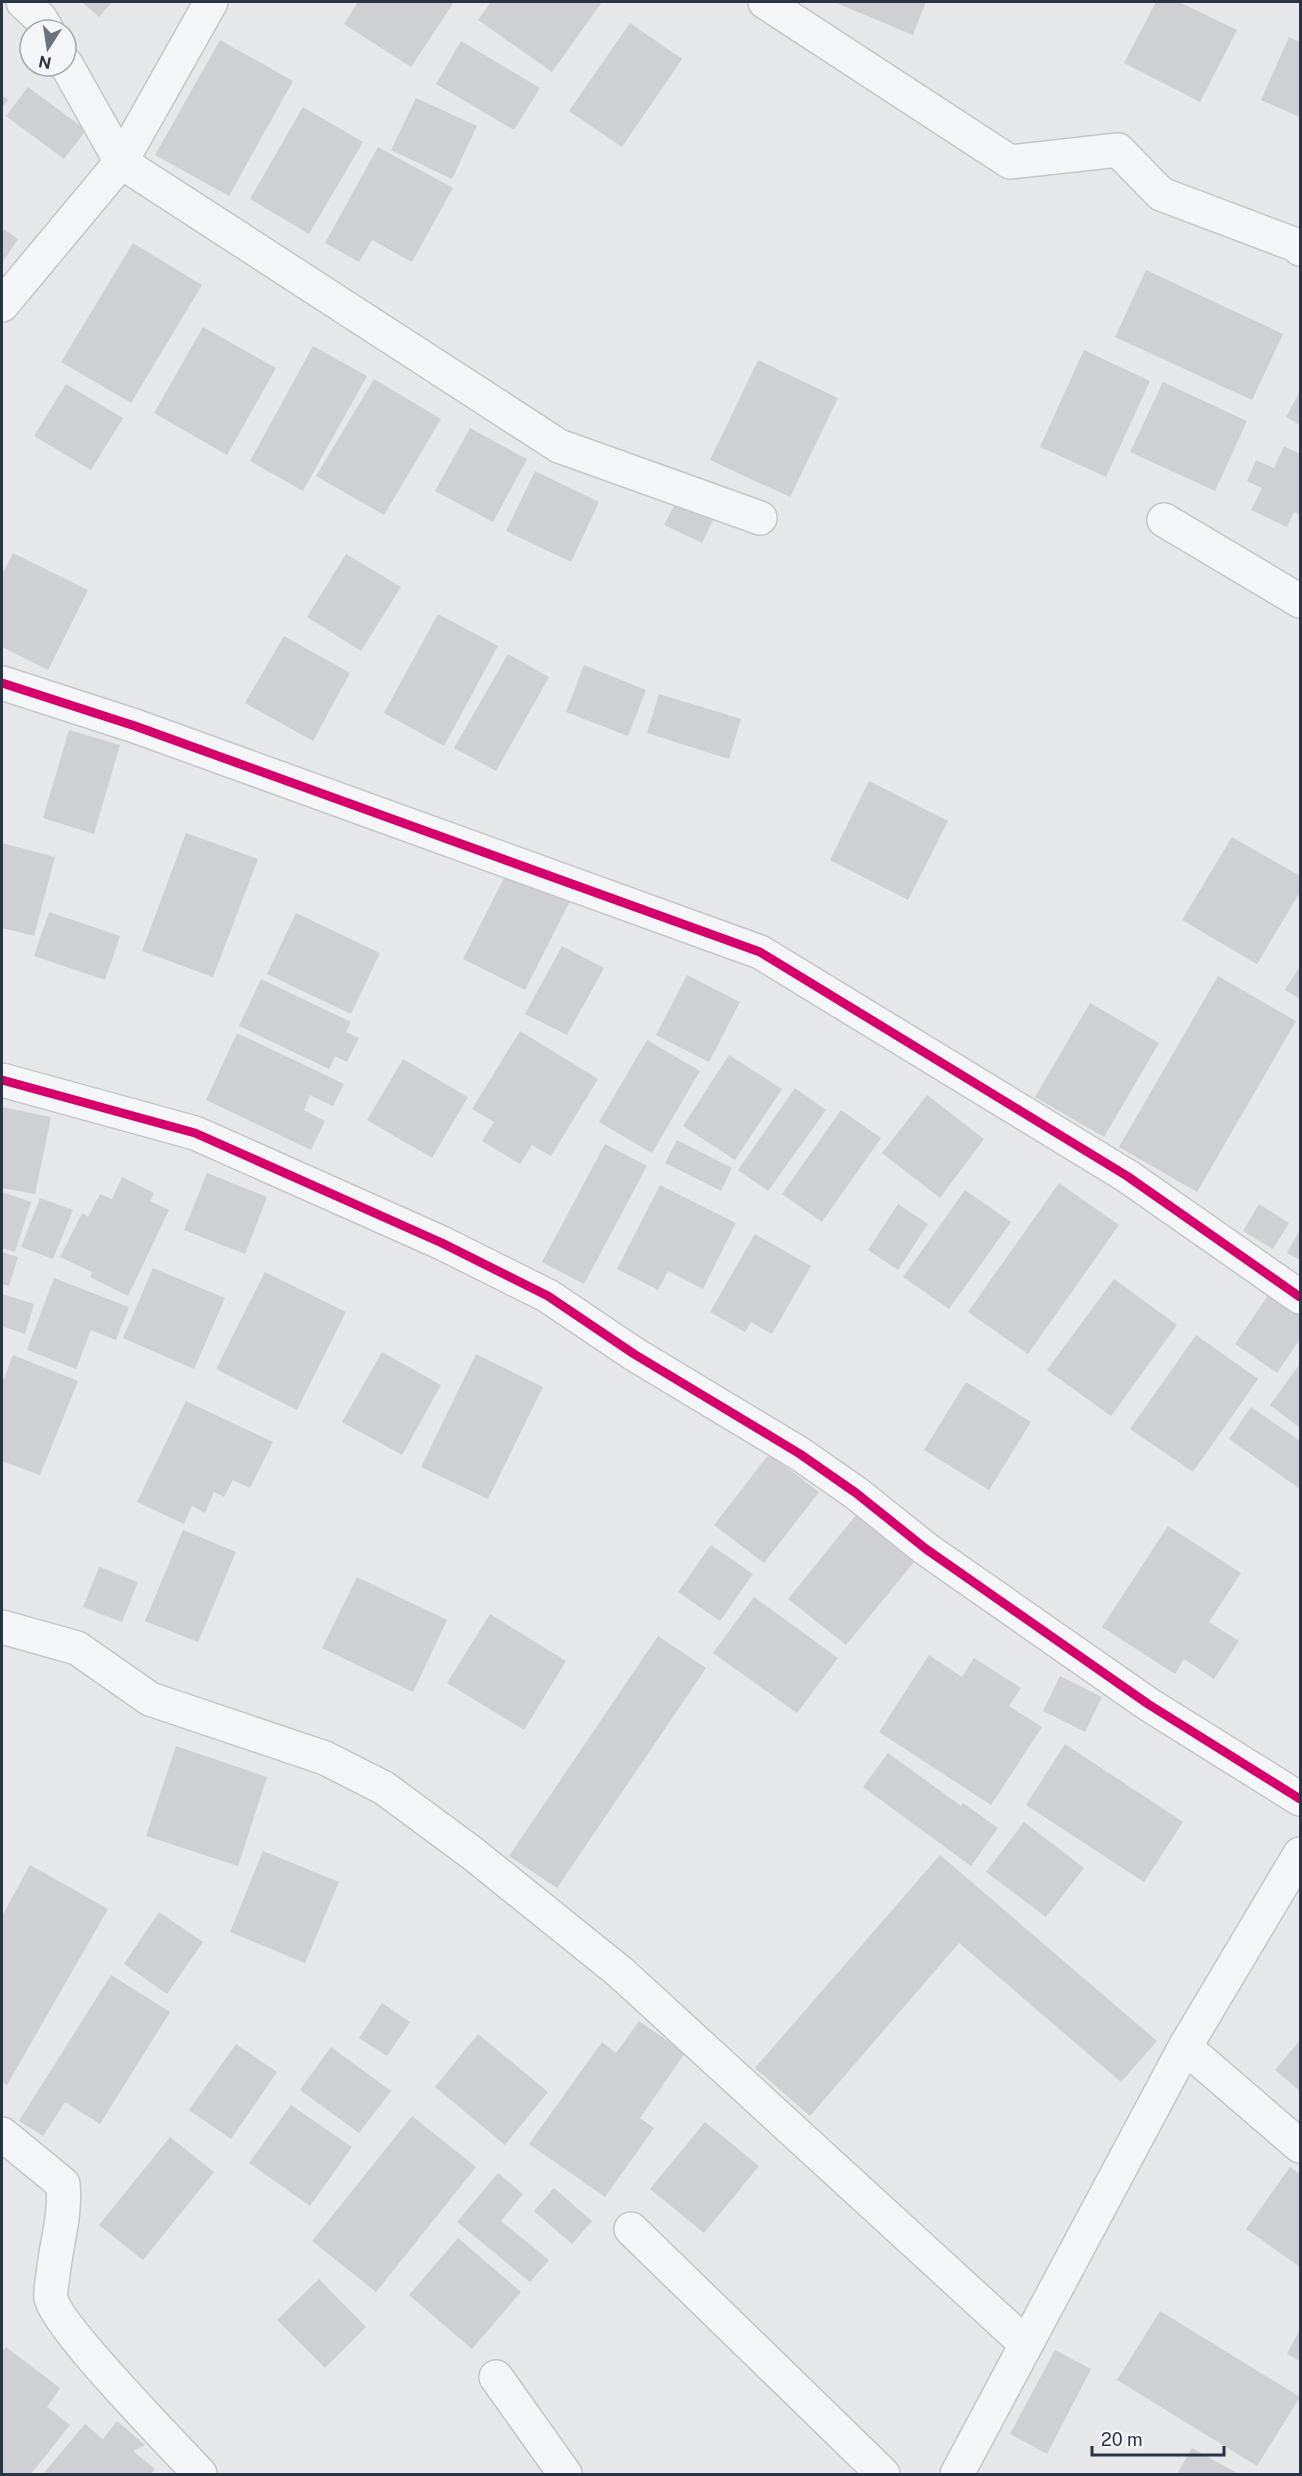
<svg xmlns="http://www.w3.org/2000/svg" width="1302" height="2476" font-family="'Public Sans',sans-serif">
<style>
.building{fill:#ced0d3}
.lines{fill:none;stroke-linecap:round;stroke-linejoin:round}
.minor-casing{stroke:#c4c6c8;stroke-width:36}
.minor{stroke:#f5f6f7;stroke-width:33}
.cycleway-casing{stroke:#f4f6f9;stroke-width:13}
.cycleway{stroke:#d6006c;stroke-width:9}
</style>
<rect width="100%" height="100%" fill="#e6e8ea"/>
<g class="building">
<path d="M82,2H112L99,17Z"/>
<path d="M358,2H454L411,67L344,24Z"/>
<path d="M491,2H602L552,72L478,20Z"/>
<path d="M834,2H926L913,35Z"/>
<path d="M1156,2H1179L1237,30L1200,102L1124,63Z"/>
<path d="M630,23L682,59L622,147L569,111Z"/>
<path d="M1289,37L1300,42V117L1261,100Z"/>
<path d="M220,40L293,81L229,196L155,155Z"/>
<path d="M461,41L540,88L514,130L436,84Z"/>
<path d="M28,87L86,130L64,159L6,116Z"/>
<path d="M2,95L8,100L2,108Z"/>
<path d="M416,98L477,126L452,179L391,150Z"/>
<path d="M303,107L363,142L309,234L250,199Z"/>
<path d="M378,147L453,188L412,262L372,240L359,262L325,243Z"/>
<path d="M2,228L18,239L2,263Z"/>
<path d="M133,243L202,285L131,403L61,362Z"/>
<path d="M1146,270L1283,334L1252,400L1115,337Z"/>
<path d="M203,327L276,368L227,455L154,413Z"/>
<path d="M313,346L367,376L303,491L250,461Z"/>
<path d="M1084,350L1150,381L1106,477L1040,447Z"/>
<path d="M758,360L838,398L790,497L710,460Z"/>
<path d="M374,379L441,419L384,515L316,476Z"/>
<path d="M1163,382L1247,421L1215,491L1130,452Z"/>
<path d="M66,384L123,418L91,470L34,436Z"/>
<path d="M1300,391V425L1286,417Z"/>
<path d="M470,428L527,459L493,522L435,491Z"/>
<path d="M1284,446L1300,454V515L1294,512L1287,527L1251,510L1262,488L1247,481L1256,460L1274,468Z"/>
<path d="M535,471L599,502L571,562L506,531Z"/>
<path d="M677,500L714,518L702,543L664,525Z"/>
<path d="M13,553L88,590L48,670L2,647V575Z"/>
<path d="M346,554L401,587L361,651L307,617Z"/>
<path d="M438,614L498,646L444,746L384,713Z"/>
<path d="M284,636L350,673L313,741L245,703Z"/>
<path d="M508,654L549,677L496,771L454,748Z"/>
<path d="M584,665L646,690L628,736L566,712Z"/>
<path d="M659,694L741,719L729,759L647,733Z"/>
<path d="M69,730L120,745L94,834L43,818Z"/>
<path d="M869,781L948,821L908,900L830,860Z"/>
<path d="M186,833L258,859L213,977L142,951Z"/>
<path d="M1232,837L1300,876V892L1257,964L1182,920Z"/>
<path d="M2,843L55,857L34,936L2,928Z"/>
<path d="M508,870L570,901L525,990L463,959Z"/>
<path d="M49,912L120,936L105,980L34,956Z"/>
<path d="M296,913L380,953L351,1014L267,974Z"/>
<path d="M562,946L604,968L567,1035L525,1014Z"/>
<path d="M1300,966V999L1285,990Z"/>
<path d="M687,975L740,1002L709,1062L656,1035Z"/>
<path d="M1218,976L1296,1021L1197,1192L1119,1147Z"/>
<path d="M261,979L351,1022L346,1032L359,1038L347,1062L335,1056L329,1069L239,1026Z"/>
<path d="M1090,1003L1159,1043L1104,1137L1035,1097Z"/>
<path d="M520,1031L598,1079L551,1156L532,1145L520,1164L482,1141L494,1122L472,1109Z"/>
<path d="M237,1033L344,1084L333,1106L310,1095L304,1110L325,1121L311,1150L206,1100Z"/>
<path d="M647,1040L700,1071L652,1153L599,1122Z"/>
<path d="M729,1055L782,1089L735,1160L683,1126Z"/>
<path d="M403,1059L468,1097L432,1158L367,1120Z"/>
<path d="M795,1088L826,1110L768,1191L738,1170Z"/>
<path d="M927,1095L984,1139L940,1198L882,1153Z"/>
<path d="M2,1107L51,1117L35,1194L2,1188Z"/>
<path d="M841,1110L881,1138L822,1222L782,1194Z"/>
<path d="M677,1140L732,1168L721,1191L665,1163Z"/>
<path d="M605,1144L647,1166L584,1284L542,1262Z"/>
<path d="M207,1173L267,1197L245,1254L184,1230Z"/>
<path d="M122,1177L154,1193L150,1201L169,1210L128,1296L90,1277L92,1272L60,1257L82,1213L88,1217L100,1194L112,1199Z"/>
<path d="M1059,1183L1119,1225L1028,1354L968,1312Z"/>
<path d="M660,1185L736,1223L703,1289L668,1271L658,1290L617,1269Z"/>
<path d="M965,1190L1011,1222L949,1309L903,1277Z"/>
<path d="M2,1192L31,1202L15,1252L2,1248Z"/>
<path d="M40,1198L73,1210L53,1259L21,1247Z"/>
<path d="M898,1204L928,1224L898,1270L868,1250Z"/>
<path d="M1259,1204L1289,1223L1273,1249L1243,1231Z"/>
<path d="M1300,1229V1260L1287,1253Z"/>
<path d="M755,1234L811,1266L772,1334L751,1322L745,1332L710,1312Z"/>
<path d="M2,1252L18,1257L9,1286L2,1284Z"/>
<path d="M153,1268L225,1298L194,1369L123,1338Z"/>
<path d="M265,1272L346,1312L297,1410L216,1369Z"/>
<path d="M54,1278L129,1307L116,1340L91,1330L76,1369L27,1350Z"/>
<path d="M1114,1279L1177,1325L1111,1416L1047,1370Z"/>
<path d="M2,1294L34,1304L25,1334L2,1326Z"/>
<path d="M1269,1294L1300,1315V1339L1277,1373L1235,1344Z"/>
<path d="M1196,1335L1258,1379L1193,1472L1130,1429Z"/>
<path d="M382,1352L441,1385L402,1455L342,1422Z"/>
<path d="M476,1354L543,1387L488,1499L421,1467Z"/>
<path d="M13,1355L78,1381L40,1475L2,1461V1384Z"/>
<path d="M1300,1364V1428L1270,1405Z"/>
<path d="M966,1382L1031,1422L989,1490L924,1450Z"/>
<path d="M186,1401L273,1442L250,1488L233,1480L224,1497L214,1492L205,1513L192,1506L184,1524L137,1502Z"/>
<path d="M1251,1407L1300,1441V1489L1229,1439Z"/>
<path d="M769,1454L819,1492L764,1563L714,1525Z"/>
<path d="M856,1515L914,1562L846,1645L788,1599Z"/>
<path d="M1168,1526L1241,1573L1209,1622L1239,1641L1214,1679L1184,1659L1175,1674L1102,1627Z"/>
<path d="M183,1530L236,1552L198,1642L145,1621Z"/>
<path d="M711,1545L753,1574L720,1621L678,1592Z"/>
<path d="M99,1567L138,1582L122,1622L83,1607Z"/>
<path d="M357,1577L447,1620L413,1692L322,1648Z"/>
<path d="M754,1597L838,1658L797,1713L713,1653Z"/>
<path d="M490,1614L566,1661L524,1730L447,1683Z"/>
<path d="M658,1636L706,1668L557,1888L509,1856Z"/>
<path d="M929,1655L962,1677L974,1658L1021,1688L1009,1706L1042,1727L991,1805L879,1732Z"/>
<path d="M1060,1676L1102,1697L1085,1732L1043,1711Z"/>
<path d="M1065,1744L1183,1822L1144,1882L1026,1805Z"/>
<path d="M176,1746L267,1777L238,1866L146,1836Z"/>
<path d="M888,1753L961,1806L963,1803L998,1828L971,1866L863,1787Z"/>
<path d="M1024,1822L1084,1868L1046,1917L986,1872Z"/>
<path d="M263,1851L339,1882L305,1963L230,1932Z"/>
<path d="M940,1855L1157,2041L1121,2082L959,1943L810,2116L755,2068Z"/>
<path d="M30,1865L108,1909L7,2085L2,2082V1916Z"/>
<path d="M159,1912L203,1942L167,1994L124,1964Z"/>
<path d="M111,1975L170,2012L100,2124L65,2102L43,2136L19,2121Z"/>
<path d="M382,2003L410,2022L387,2056L359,2038Z"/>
<path d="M639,2021L685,2053L640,2118L654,2128L605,2197L529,2144L602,2042L616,2053Z"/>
<path d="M478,2034L548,2092L505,2145L435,2087Z"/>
<path d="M1300,2040V2091L1275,2070Z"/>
<path d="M236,2044L277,2072L231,2139L189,2110Z"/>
<path d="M331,2047L391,2091L359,2133L300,2090Z"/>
<path d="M291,2105L352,2147L310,2206L249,2163Z"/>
<path d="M412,2116L476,2167L376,2292L312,2241Z"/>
<path d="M705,2122L759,2166L704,2233L650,2189Z"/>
<path d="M170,2137L214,2172L143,2260L99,2225Z"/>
<path d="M1290,2167L1300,2174V2267L1246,2229Z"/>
<path d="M498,2173L523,2194L501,2221L549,2260L530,2282L457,2222Z"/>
<path d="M554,2188L592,2221L572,2244L534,2211Z"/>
<path d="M458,2238L521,2292L472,2349L409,2295Z"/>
<path d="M319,2279L366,2327L325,2368L277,2320Z"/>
<path d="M1160,2311L1300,2397L1257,2466L1117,2380Z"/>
<path d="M1300,2329V2361L1287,2354Z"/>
<path d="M6,2347L60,2388L47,2407L70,2425L31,2474H2V2352Z"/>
<path d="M1055,2350L1091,2369L1047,2454L1010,2434Z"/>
<path d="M117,2421L145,2445L133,2451L155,2469L151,2474H43L85,2424L103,2439Z"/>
<path d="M1192,2448L1239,2474H1177Z"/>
</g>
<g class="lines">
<defs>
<g id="minor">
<path d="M23,2L40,18L47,30"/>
<path d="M765,2L1010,162L1118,150L1161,194L1296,245L1300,249"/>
<path d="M66,64L121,162L559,446L760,518"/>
<path d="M2,305L121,162L211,2"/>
<path d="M1164,520L1300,601"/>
<path d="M2,683L135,726L760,952L1127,1176L1300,1297"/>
<path d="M2,1080L195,1133L442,1243L548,1296L634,1354L800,1454L856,1493L926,1549L1148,1704L1300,1799"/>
<path d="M2,1627L77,1648L150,1699L325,1758L384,1788L472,1853L620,1972L1026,2344"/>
<path d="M1185,2047L1300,2146"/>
<path d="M2,2134L63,2184C66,2216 56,2244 53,2275C52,2282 50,2292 51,2298C56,2326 174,2446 200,2474"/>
<path d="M631,2229L883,2474"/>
<path d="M496,2377L565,2474"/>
<path d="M957,2474L1185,2047L1300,1854"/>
</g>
</defs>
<use href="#minor" class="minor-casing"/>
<use href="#minor" class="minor"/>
<defs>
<g id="cycleway">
<path d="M2,683L135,726L760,952L1127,1176L1300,1297"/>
<path d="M2,1080L195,1133L442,1243L548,1296L634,1354L800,1454L856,1493L926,1549L1148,1704L1300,1799"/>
</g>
</defs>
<use href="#cycleway" class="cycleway-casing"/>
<use href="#cycleway" class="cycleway"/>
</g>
<rect width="1302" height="2476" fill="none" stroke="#2b3445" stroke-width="6"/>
<g transform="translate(48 48) rotate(192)"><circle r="28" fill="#f4f6f9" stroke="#a4a8b1" stroke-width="1.5"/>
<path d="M0-4.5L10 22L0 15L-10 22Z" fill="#6c737f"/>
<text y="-9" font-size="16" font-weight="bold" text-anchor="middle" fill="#2b3445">N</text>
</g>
<path d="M1092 2446v9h132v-9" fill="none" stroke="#2b3445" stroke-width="3"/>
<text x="1101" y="2446" font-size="18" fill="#2b3445" stroke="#f4f6f9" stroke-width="4.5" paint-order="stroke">20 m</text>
</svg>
